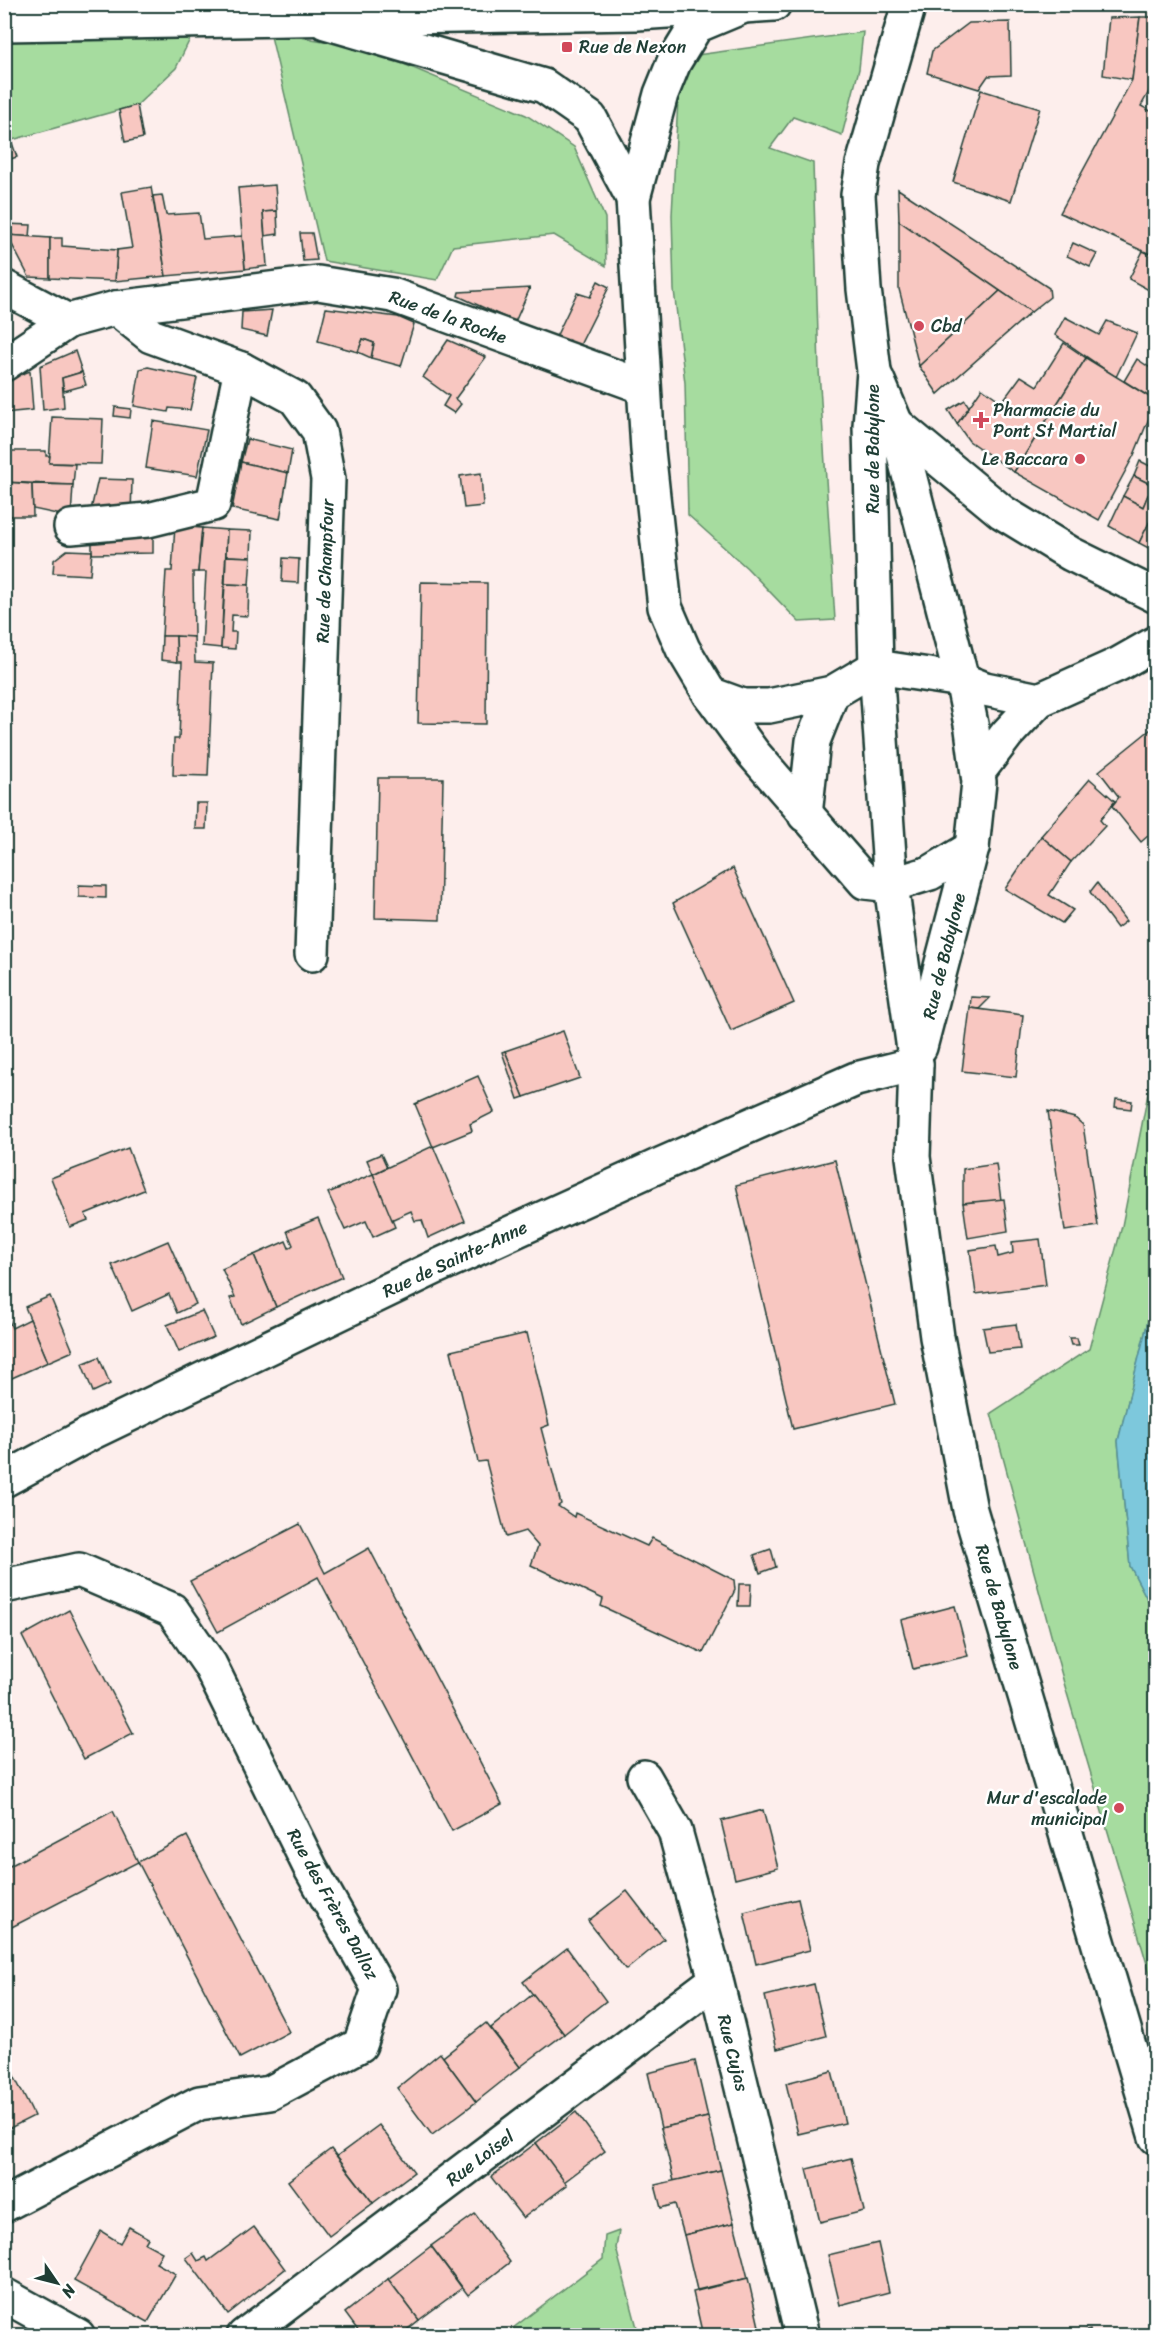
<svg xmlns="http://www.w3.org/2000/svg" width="1160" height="2340" font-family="Sriracha,sans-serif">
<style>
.green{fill:#a6dc9f;stroke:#628c6a;stroke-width:1.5}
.water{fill:#7dc8dc;stroke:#579099;stroke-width:1.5}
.building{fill:#f8c7c1;stroke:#1f3d34;stroke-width:1.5}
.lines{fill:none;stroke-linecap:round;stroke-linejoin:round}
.minor-casing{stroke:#1f3d34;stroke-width:38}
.major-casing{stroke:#1f3d34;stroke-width:38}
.minor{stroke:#fff;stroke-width:33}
.major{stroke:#fff;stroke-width:33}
.poi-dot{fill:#d1495b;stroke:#fff;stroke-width:2}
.labels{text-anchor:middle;stroke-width:5;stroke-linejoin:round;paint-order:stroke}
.poi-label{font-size:18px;fill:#1f3d34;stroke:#fff;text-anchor:start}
.street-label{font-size:18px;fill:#1f3d34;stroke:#fff}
</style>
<rect width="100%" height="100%" fill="#fdeeec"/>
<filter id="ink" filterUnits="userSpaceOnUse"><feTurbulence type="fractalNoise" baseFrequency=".0167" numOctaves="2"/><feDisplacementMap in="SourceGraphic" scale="12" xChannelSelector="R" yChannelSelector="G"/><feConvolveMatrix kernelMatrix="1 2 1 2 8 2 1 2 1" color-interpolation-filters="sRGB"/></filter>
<g filter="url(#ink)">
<g class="green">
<path d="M270,32L365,48L526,115L574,147L605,218L606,266L554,235L453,246L437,280L324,261Z"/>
<path d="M863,32L859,69L842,135L793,117L770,148L813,163L819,370L835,620L799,622L747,568L688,515L685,383L674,290L672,215L679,80L697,55Z"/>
<path d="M68,37L190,39L176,68L137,105L5,142L4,39Z"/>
<path d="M1155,1058V1293L1118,1441L1130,1566L1155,1614V1991L1064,1683L991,1413L1089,1349L1122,1226Z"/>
<path d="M619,2231L616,2248L639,2335H504L603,2259L605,2236Z"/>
</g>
<path class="water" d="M1155,1293V1614L1130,1566L1118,1441Z"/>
<g class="building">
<path d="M1140,17L1132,80L1103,75L1109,18Z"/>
<path d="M1140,17H1156V79L1141,106L1156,114V257L1060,213L1132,80Z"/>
<path d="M1010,22L1011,75L988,76L979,89L927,73L932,51L969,23Z"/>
<path d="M981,90L1040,108L1011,201L953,182Z"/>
<path d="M137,105L143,138L125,142L119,110Z"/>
<path d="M11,140L17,157L4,161V142Z"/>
<path d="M275,185L277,211L263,212L267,266L245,269L238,188Z"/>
<path d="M151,187L166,276L115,281L117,250L132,248L122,192Z"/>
<path d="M898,189L1049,288L1050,297L1031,312L899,221Z"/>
<path d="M162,195L166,215L199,213L203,239L242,236L245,269L166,276L153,196Z"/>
<path d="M277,211L278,234L265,236L263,212Z"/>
<path d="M899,221L1000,291L919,366L899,289Z"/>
<path d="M4,224L31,225L30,237L7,235Z"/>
<path d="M300,233H312L317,260L303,261Z"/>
<path d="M7,235L50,238V278L29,277Z"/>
<path d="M50,238H62V246L117,250L115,281L50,278Z"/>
<path d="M1073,243L1097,254L1090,267L1067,256Z"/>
<path d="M1143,251L1156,257V294L1129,279Z"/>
<path d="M598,281L609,287L577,351L554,341L577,293L590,297Z"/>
<path d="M530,288L515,322L458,296L459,292Z"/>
<path d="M1000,291L1031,312L938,394L919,366Z"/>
<path d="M326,308L398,317L414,324L401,366L371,358L374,343L363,339L358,352L318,341Z"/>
<path d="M272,310L267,336L241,330L242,312Z"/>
<path d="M1065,317L1099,335L1107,321L1137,333L1116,377L1055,335Z"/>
<path d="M363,339L374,343L371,358L358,352Z"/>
<path d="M448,340L486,357L455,399L461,404L454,413L443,406L449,396L423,377Z"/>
<path d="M1064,343L1086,358L1014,472L969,441L957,424L982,388L1002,402L1021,376L1037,386Z"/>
<path d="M75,351L82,372L62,378L64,407L43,410L40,366Z"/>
<path d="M1086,358L1156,401L1134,455L1099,520L1014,472Z"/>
<path d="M1137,359L1156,372V401L1124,381Z"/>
<path d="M148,367L197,378L190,410L169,408L168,412L134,406L140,369Z"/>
<path d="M30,371L33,410L4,413V381Z"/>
<path d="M82,372L86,385L64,391L62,378Z"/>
<path d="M965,400L969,407L957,424L948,410Z"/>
<path d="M115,407L131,409L130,418L114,416Z"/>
<path d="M52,417L103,419L101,464L49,463Z"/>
<path d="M153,421L207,430L197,476L146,468Z"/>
<path d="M247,439L292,450L288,473L241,462Z"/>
<path d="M4,451H46V456H50L49,463L75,464L73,485L4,482Z"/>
<path d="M1140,461L1156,469V487L1134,476Z"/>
<path d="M241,462L288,473L280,519L232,509Z"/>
<path d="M481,473L483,506L464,508L460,476Z"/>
<path d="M1134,476L1156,487V494L1148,495L1143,507L1123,496Z"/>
<path d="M98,479L132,480L131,514H90Z"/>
<path d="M4,482L32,484L33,516H4Z"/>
<path d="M32,484L73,485L71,517L33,509Z"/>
<path d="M1153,493L1156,509L1139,543L1109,526L1123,496L1143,507L1148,495Z"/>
<path d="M1156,509V552L1139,543Z"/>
<path d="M175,526L202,528L198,572H193L194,637L162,636L166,571H172Z"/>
<path d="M153,527V553L92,554V531Z"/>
<path d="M202,528L227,530L221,648L202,646L206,572H198Z"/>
<path d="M227,530L252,531L251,557L226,556Z"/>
<path d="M67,550L92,551L90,575L53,573L54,560Z"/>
<path d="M226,556L251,557L249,585L225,584Z"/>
<path d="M283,558L299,559L298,583L282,582Z"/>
<path d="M421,582L487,583L486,724L418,723Z"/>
<path d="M225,584L249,585L248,616L232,615L231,632H236L235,649L221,648Z"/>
<path d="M162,636H176L177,662L161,660Z"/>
<path d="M176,636L194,637L195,662L213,663L208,776L173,775L174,739H179L182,662H177Z"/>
<path d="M1156,725V829L1141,842L1112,806L1119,797L1099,771Z"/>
<path d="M378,778H443L440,920L375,918Z"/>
<path d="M1090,779L1115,801L1100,820L1105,826L1071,862L1041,836Z"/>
<path d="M196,803H207L206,829H195Z"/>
<path d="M1041,836L1071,862L1049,895L1073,910L1062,923L1005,889Z"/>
<path d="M733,868L794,1003L731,1031L673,903Z"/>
<path d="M1097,883L1126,921L1117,928L1090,892Z"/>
<path d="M79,885L106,886V898L79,897Z"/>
<path d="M971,997L990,998L979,1009L970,1008Z"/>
<path d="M970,1008L1023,1015L1016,1077L962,1071Z"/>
<path d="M563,1031L580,1078L524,1097L505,1051Z"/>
<path d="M505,1051L524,1097L518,1099L502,1052Z"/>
<path d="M478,1076L494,1112L470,1124L472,1131L433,1147L415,1104Z"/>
<path d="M1116,1099L1132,1101L1131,1109L1115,1107Z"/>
<path d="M1048,1111L1075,1118L1083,1125L1098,1226L1065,1231Z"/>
<path d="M433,1146L465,1221L428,1238L422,1220L415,1221L411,1211L391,1220L373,1174Z"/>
<path d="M128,1148L144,1190L85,1214L88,1220L70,1227L51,1178Z"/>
<path d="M381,1154L387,1167L373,1174L367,1160Z"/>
<path d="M835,1160L895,1404L793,1429L736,1185Z"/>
<path d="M996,1164L1001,1200L963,1203V1169Z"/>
<path d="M373,1174L395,1227L373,1237L366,1221L345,1230L328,1193Z"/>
<path d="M1004,1199L1008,1231L968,1238L963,1203Z"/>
<path d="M318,1218L342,1277L276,1307L254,1255L286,1241L289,1248L293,1245L287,1231Z"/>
<path d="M1040,1239L1046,1285L976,1294L970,1250L996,1246L998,1257L1013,1253L1012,1242Z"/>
<path d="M168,1241L196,1304L177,1313L169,1294L132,1311L112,1265Z"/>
<path d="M254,1255L276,1307L241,1324L230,1298L235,1297L222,1269Z"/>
<path d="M50,1296L73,1351L48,1362L25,1307Z"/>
<path d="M5,1311L12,1328L30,1319L48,1362L5,1381Z"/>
<path d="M202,1311L214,1337L179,1352L167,1325Z"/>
<path d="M1016,1324L1020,1349L988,1352L983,1328Z"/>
<path d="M527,1333L549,1425L541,1428L561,1504L558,1506L574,1517L575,1513L647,1546L652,1538L734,1580L735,1590L703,1653L601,1606L603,1599L531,1565L538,1546L525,1531L506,1537L486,1461L478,1462L451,1351Z"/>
<path d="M1069,1338H1077L1079,1345H1071Z"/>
<path d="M99,1357L110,1384L93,1392L82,1364Z"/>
<path d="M300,1524L325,1573L369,1548L502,1804L452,1831L318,1577L218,1632L190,1581Z"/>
<path d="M771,1549L776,1567L760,1573L754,1555Z"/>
<path d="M739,1584H751L750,1606H738Z"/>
<path d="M955,1606L968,1656L913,1669L901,1620Z"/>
<path d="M69,1610L133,1733L84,1759L22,1636Z"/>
<path d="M763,1810L778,1868L735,1879L721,1821Z"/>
<path d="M113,1811L138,1862L4,1931V1869Z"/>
<path d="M187,1836L289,2032L240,2058L138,1862Z"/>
<path d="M627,1891L664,1939L626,1970L588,1921Z"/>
<path d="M798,1899L810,1950L756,1964L744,1912Z"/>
<path d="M567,1948L606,2001L564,2034L523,1982Z"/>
<path d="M814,1984L826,2036L777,2049L765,1996Z"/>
<path d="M533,1994L564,2034L520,2067L491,2028Z"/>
<path d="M486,2023L520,2067L476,2102L443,2057Z"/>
<path d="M440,2053L476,2102L432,2135L397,2088Z"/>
<path d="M695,2061L708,2117L661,2128L648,2073Z"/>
<path d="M9,2066L34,2116L4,2131V2068Z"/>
<path d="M832,2071L845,2123L798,2134L786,2083Z"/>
<path d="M576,2112L605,2151L564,2182L536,2143Z"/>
<path d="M708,2117L721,2170L674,2181L661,2128Z"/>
<path d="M379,2125L414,2172L373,2203L337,2156Z"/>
<path d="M536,2143L567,2185L523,2218L491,2177Z"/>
<path d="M331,2149L373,2203L329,2236L288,2181Z"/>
<path d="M851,2158L864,2211L820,2222L807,2169Z"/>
<path d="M721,2170L734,2223L684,2235L675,2204L661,2208L655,2185Z"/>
<path d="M475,2214L510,2262L468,2295L431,2246Z"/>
<path d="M734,2223L748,2278L697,2290L684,2235Z"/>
<path d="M129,2227L148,2238L145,2243L162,2252L156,2263L176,2274L148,2322L74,2281L101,2231L120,2243Z"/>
<path d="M254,2227L285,2269L228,2314L186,2258L193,2253L198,2261L206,2257L208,2261Z"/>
<path d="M878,2243L889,2292L840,2305L828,2255Z"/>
<path d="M431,2246L462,2288L419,2320L388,2279Z"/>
<path d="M748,2278L760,2331L744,2336H703L693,2292Z"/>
<path d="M388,2279L419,2320L399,2336H362L345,2313Z"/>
<path d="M1090,2330L1091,2336H1068Z"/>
<path d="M760,2331L761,2336H744Z"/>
</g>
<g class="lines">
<defs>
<g id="minor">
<path d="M909,4L863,164L858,195L864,289L874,371L870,426L876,667L891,885L916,1064L913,1157L937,1337L970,1510L1156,2137"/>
<path d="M739,8L696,26L674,62L661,94L633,198L648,450L665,607L683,649L710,694L753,753L865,882L891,885L930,873L972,848"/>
<path d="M325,22L544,86L590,118L633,198"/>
<path d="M4,287L68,321"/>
<path d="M116,308L151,336L241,369L295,398L319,431L328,479L312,954"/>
<path d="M4,364L68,321L116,308L318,283L392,295L644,387"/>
<path d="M877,379L896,424L962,680L972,729L979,782L972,848L920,1047"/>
<path d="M896,424L1002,512L1071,554L1156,596"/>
<path d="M71,527L148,520L213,504L241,369"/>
<path d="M876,667L962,680L985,689L1039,700"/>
<path d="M710,694L743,706H769L832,693L876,667"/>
<path d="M978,772L1007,734L1039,700L1119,664L1156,643"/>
<path d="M805,815L813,741L832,693"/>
<path d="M4,1480L91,1433L436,1267L660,1165L856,1079L916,1064"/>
<path d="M4,1586L79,1570L172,1610L210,1665L310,1867L379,1989L360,2045L270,2093L199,2103L4,2205"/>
<path d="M644,1777L675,1831L716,1980L802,2336"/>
<path d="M4,2295L78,2336"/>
<path d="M244,2336L716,1980"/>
</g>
<path id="major" d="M4,24L637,13L774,4"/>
</defs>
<use href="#minor" class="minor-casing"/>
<use href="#major" class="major-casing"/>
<use href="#minor" class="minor"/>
<use href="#major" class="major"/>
</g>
</g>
<g class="poi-dot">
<rect x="561" y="41" width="12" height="12" rx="3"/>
<circle cx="919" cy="326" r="6"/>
<path d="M978 411h6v6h6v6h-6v6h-6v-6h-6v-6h6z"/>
<circle cx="1080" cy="459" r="6"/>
<circle cx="1119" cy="1808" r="6"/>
</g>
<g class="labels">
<g class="poi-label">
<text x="579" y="53">Rue de Nexon</text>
<text x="931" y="332">Cbd</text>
<text x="993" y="416">Pharmacie du<tspan x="993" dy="21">Pont St Martial</tspan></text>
<text x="1068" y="465" text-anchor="end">Le Baccara</text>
<text x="1107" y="1804" text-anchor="end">Mur d'escalade<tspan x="1107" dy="21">municipal</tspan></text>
</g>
<g class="street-label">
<text transform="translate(448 317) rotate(20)" y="6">Rue de la Roche</text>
<text transform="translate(873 449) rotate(-90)" y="6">Rue de Babylone</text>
<text transform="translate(325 571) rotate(-88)" y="6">Rue de Champfour</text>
<text transform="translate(944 956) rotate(-76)" y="6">Rue de Babylone</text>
<text transform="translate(455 1259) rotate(-25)" y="6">Rue de Sainte-Anne</text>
<text transform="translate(999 1607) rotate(74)" y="6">Rue de Babylone</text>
<text transform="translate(333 1904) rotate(61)" y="6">Rue des Frères Dalloz</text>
<text transform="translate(733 2053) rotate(76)" y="6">Rue Cujas</text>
<text transform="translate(480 2158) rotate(-37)" y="6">Rue Loisel</text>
</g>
</g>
<rect width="1160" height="2340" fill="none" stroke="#fff" stroke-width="24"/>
<rect x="12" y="12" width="1136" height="2316" fill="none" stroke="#1f3d34" stroke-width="2" filter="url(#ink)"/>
<g transform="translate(57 2283) rotate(125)" stroke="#ffffff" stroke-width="4.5" paint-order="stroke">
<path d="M0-4.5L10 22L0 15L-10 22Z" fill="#1f3d34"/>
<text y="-9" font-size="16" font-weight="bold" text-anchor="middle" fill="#1f3d34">N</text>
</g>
</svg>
